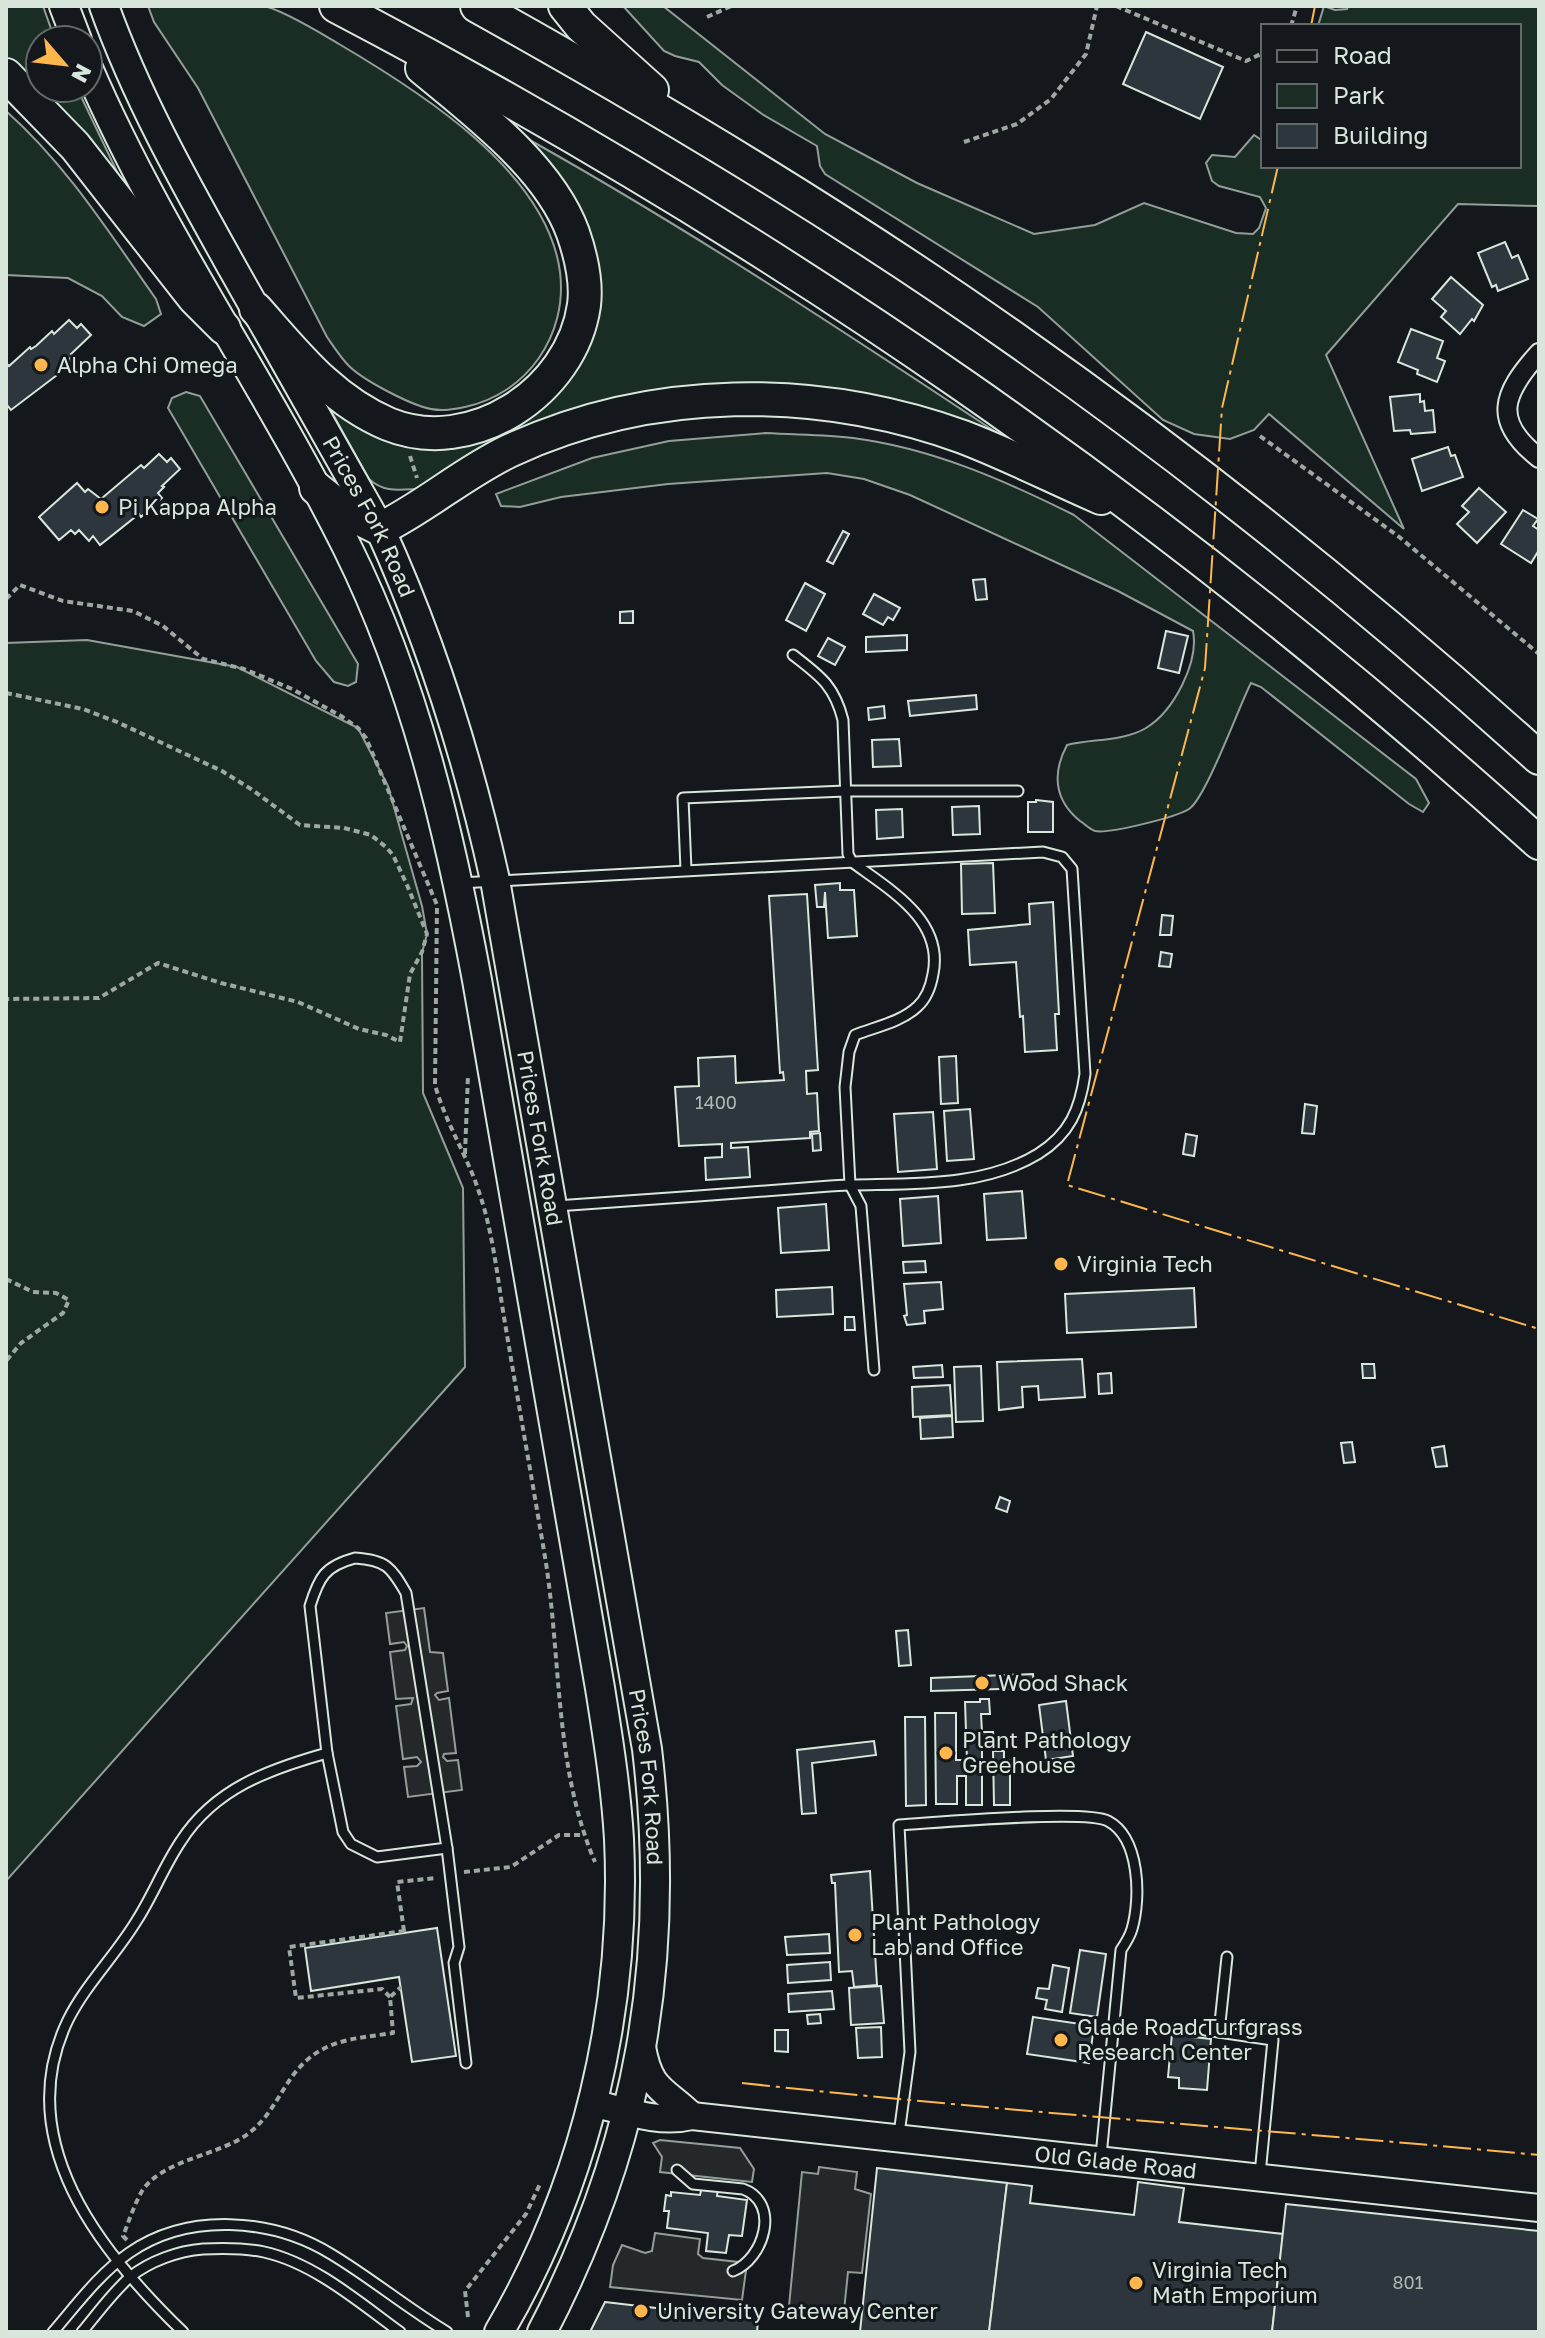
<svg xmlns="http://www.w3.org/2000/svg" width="1545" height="2338" font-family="'Golos Text',sans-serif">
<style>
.green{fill:#1a2d24;stroke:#939e99;stroke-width:2}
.parking{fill:#24282b;stroke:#939e99;stroke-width:2}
.building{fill:#2c363c;stroke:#d8e6dc;stroke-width:2}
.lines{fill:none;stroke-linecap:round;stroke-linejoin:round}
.lane-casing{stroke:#d8e6dc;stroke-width:13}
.street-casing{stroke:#d8e6dc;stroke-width:22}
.secondary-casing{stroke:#d8e6dc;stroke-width:30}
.primary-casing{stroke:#d8e6dc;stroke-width:32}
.highway-casing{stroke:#d8e6dc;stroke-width:36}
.path{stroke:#9da8a2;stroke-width:4;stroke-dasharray:6 4;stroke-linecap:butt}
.lane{stroke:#14181c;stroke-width:9}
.street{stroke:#14181c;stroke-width:18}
.secondary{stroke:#14181c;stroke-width:26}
.primary{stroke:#14181c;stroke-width:28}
.highway{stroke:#14181c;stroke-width:32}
.power{stroke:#ffb74d;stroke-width:2;stroke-dasharray:28 6 4 6;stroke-linecap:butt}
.poi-dot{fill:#ffb74d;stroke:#14181c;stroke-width:3}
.labels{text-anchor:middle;stroke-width:6;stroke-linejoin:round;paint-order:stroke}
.number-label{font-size:18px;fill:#adbab4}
.poi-label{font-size:22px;fill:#d8e6dc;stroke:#14181c;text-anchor:start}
.street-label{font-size:22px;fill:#d8e6dc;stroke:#14181c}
</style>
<rect width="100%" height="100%" fill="#14181c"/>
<g class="green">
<path d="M6,6H43L55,40H40V88H77L131,201L6,61Z"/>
<path d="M148,6C174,6 200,6 227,6C238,6 252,4 263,6C282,9 322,34 339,44C419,91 547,171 560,272C568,335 527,394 465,407C451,410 437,412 423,407C404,401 363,380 349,366C341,358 334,347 327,337L198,88L154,22Z"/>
<path d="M623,6H663L825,134L917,183L1034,234L1095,225L1144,203L1236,233L1253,234L1259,228L1266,208L1260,197L1219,186L1212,181L1206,163L1212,155L1235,157L1254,135L1263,141V166H1519V26H1318L1324,6L1335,10L1347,9L1348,6H1539V206L1458,204L1326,355L1404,529L1269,414L1254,430L1230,439L1194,434L1163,420L1038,307L825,174L820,166L817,146L762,114L722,85L699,62L675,56L664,51Z"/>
<path d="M6,111C66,164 110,234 156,299L161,314L144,326L122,317L102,296L68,278L6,275Z"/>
<path d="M510,129C689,228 858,341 1029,454L762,388L415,489C397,490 383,492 369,479L315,382L331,397L484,438L594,303Z"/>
<path d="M186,392L200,396L358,664L356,682L348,686L334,682L316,661L168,408L172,398Z"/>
<path d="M766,433C795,435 824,434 853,438C931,448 1004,480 1074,515L1416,779L1429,803L1423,812L1409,804L1261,687L1251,683C1239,706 1206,798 1189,809C1177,817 1109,834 1095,831C1089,829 1085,824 1080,821C1054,800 1052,773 1067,745C1091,739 1125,741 1146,728C1174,711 1199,662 1193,631L1118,591L910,495L864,479L827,473L668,484L561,497L520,507L501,506L496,494L592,458L669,441Z"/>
<path d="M87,640L237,667L358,728L388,786L422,906L427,934L422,953L423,1093L463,1188L465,1367L6,1881V643Z"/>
</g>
<g class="parking">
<path d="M424,1608L430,1652L443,1653L448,1691L437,1693L435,1695L439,1700L449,1698L456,1753L444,1754L443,1757L447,1761L458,1760L462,1790L408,1797L404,1767L417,1766L421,1762L417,1757L403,1759L396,1706L411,1704L413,1698L396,1699L390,1652L405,1650L407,1646L404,1642L390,1644L386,1613Z"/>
<path d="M660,2140L740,2148L754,2169L752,2182L660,2172L662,2157L653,2143Z"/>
<path d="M819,2167L857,2172L855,2189L871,2194L862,2273L848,2272L844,2311L789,2306L802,2172L818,2174Z"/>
<path d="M655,2233L700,2239L698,2254L703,2258L747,2263L742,2300L610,2287L613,2265L622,2245L645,2253L652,2251Z"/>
</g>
<g class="building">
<path d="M1146,32L1223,67L1200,119L1123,84Z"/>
<path d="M1505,242L1512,258L1518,255L1528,279L1498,291L1496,285L1492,287L1478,253Z"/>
<path d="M1451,277L1483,305L1474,321L1472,319L1460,334L1441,317L1446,311L1432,299Z"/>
<path d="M69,320L77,328L81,324L91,335L71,354L73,356L69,359L73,363L11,410L6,404V363L9,366L30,347L31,349L36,346L52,331L54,334Z"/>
<path d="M1411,329L1443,341L1437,358L1445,361L1437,382L1417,374L1418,370L1398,362Z"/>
<path d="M1420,394V402L1424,401L1425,411L1433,410L1435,432L1411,434L1410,430L1394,431L1390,397Z"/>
<path d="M1448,447L1451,456L1455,455L1463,477L1422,491L1412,459Z"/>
<path d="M159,454L167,462L171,458L180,469L162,486L164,487L158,493L162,498L141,517L139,514L100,545L93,536L89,541L79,530L75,534L71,530L59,540L39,517L77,483L85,492L88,489L101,499L141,465L144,468Z"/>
<path d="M1479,488L1506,512L1477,543L1457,524L1469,512L1462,506Z"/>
<path d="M1523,510L1538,519L1533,526L1539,530V550L1531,563L1501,544Z"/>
<path d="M843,531L849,534L833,564L827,561Z"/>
<path d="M985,579L987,599L976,600L973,580Z"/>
<path d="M805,583L825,594L806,631L786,620Z"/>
<path d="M874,594L900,608L893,620L888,617L883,625L863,614Z"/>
<path d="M633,611V623H620V612Z"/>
<path d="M1166,631L1188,636L1179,673L1158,668Z"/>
<path d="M907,635V650L866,652V637Z"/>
<path d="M828,638L845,647L835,665L818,656Z"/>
<path d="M976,695L977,709L910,716L908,701Z"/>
<path d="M884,706L885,718L869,720L868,708Z"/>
<path d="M899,739L901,766L873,767L872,740Z"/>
<path d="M1036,800L1053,802V832H1028V802H1036Z"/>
<path d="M979,806L980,834L953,835L952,807Z"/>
<path d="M902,809L903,837L877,839L876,810Z"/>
<path d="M993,863L995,913L962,914L961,864Z"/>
<path d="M840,883V890H854L857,936L828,938L825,892L824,907H817L815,885Z"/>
<path d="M807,894L818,1070L806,1071L807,1094L817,1093L819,1131L810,1132V1138L731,1143V1148L748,1147L750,1177L706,1180L705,1158L722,1157V1144L679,1146L675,1087L699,1086L698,1058L735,1056L736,1083L784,1080L783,1072L780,1073L769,896Z"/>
<path d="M1053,902L1059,1014H1055L1057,1050L1025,1052L1023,1016L1020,1017L1016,962L970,965L968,930L1030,924L1029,904Z"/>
<path d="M1162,915L1173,916L1171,935H1160Z"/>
<path d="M1161,952L1172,954L1170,967L1159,966Z"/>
<path d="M956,1056L958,1103L941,1104L939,1057Z"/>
<path d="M1305,1104L1317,1106L1314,1134L1302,1133Z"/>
<path d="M970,1109L974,1159L947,1161L944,1111Z"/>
<path d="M933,1112L937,1169L898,1172L894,1114Z"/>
<path d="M820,1133L821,1150L813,1151L812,1134Z"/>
<path d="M1186,1134L1197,1136L1194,1156L1183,1154Z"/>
<path d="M1022,1191L1026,1238L987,1240L984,1194Z"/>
<path d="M938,1196L941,1243L903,1246L900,1199Z"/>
<path d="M826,1204L829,1250L781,1253L778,1208Z"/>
<path d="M925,1261L926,1272L904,1273L903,1262Z"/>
<path d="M941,1282L943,1309L924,1311L925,1323L907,1325L904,1316L907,1315L904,1284Z"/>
<path d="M832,1287L833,1314L777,1317L776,1290Z"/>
<path d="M1194,1288L1196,1327L1067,1333L1065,1294Z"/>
<path d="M845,1317H854L855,1330H845Z"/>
<path d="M1082,1359L1085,1397L1039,1400L1038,1386L1022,1387L1023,1407L999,1410L997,1362Z"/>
<path d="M1362,1364H1374L1375,1378H1363Z"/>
<path d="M942,1365L943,1377L914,1378L913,1367Z"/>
<path d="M981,1366L983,1421L956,1422L954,1367Z"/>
<path d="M1111,1373L1112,1393L1099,1394L1098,1374Z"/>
<path d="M950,1385L952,1415L913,1417L912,1387Z"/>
<path d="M952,1416L953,1437L921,1439L920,1418Z"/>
<path d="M1352,1442L1355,1462L1344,1463L1341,1443Z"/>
<path d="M1444,1446L1447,1466L1436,1467L1432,1448Z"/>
<path d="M1000,1497L1010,1501L1007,1512L996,1508Z"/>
<path d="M908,1630L911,1665L899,1666L896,1631Z"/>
<path d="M1033,1674L1034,1688L931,1691V1678Z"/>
<path d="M980,1699H989L990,1714H981L982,1732H993L994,1741H982V1805H966V1776H957V1804H936L935,1713H956V1760H967L965,1702H980Z"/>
<path d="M1066,1701L1073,1756L1046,1760L1039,1705Z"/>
<path d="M905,1717H925L926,1805L906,1806Z"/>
<path d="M874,1741L876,1755L812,1763L816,1813L802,1814L797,1750Z"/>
<path d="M993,1751H1004V1760H1010V1805H994Z"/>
<path d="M870,1871L877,1985L854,1987L852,1971L839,1972L835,1883H832L831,1875Z"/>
<path d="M437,1928L456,2056L412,2062L399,1977L311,1991L305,1948Z"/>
<path d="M829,1934L830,1953L787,1955L785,1937Z"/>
<path d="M1080,1950L1106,1954L1097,2017L1070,2013Z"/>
<path d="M830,1962L831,1980L788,1983L787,1965Z"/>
<path d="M1053,1965L1069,1968L1062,2012L1045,2009L1047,2000L1036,1998L1038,1988L1049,1989Z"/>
<path d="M881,1986L884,2023L851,2025L849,1988Z"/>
<path d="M832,1991L834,2009L789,2012L788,1994Z"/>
<path d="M820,2014L821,2023L808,2024L807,2015Z"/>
<path d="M1033,2017L1094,2026L1089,2063L1027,2054Z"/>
<path d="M1173,2023L1195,2025L1194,2037L1211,2039L1207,2090L1179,2088V2078L1168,2077Z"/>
<path d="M881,2027L882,2057L858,2058L856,2028Z"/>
<path d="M775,2030H788V2052L775,2051Z"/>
<path d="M877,2168L1007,2183L989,2332H860Z"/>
<path d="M1138,2182L1184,2188L1179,2222L1283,2234L1272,2332H989L1007,2183L1032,2186L1030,2203L1134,2215Z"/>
<path d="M702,2187L718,2189L717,2196L747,2200L742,2236L729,2235L726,2253L706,2251L708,2233L667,2228L669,2211H664L666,2195L671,2196V2192L700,2195Z"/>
<path d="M1286,2204L1539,2231V2332H1272Z"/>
<path d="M605,2302L758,2320L757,2332H590Z"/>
</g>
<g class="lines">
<defs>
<g id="lane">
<path d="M793,655C820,676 834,685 843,720L848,854L852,862C890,890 944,920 933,974C931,986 926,999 917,1007C901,1022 875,1027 855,1035L849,1052L845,1087L850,1185L861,1206L874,1370"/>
<path d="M686,870L683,798L845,791H1018"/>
<path d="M460,883L1043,852L1062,857L1072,869L1085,1074C1080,1109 1070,1134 1038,1154C977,1191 898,1182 830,1186C739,1193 647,1200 556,1206"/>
<path d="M355,1558C386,1560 391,1567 406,1593L447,1848L377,1857L351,1844L343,1832L327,1753L310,1606C319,1577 325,1566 355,1558Z"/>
<path d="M447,1848L459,1947L454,1963L466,2063"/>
<path d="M1205,2030L1273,2040L1260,2174"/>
<path d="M1219,2032L1227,1957"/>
<path d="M899,2134L910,2052L899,1825C934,1823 1085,1809 1108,1821C1140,1838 1141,1898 1132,1929C1130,1936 1125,1944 1121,1950L1101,2156"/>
<path d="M677,2170L693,2184L743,2189C781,2203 764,2259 733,2271"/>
<path d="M53,2332C77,2304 99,2274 129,2253C188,2212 272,2218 331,2254C371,2278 407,2308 447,2332"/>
<path d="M82,2332C97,2314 112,2293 130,2277C150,2261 178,2251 203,2249C223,2248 245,2248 264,2252C314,2263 360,2303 400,2332"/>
<path d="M183,2332C100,2252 10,2140 68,2020C86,1984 116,1955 137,1920C153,1895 164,1866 181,1841C215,1788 270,1769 327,1753"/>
</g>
<path id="street" d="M1539,353C1502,394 1492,421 1539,458"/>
<g id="secondary">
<path d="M642,2047C650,2091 663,2088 692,2116"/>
<path id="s1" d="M592,2103C625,2111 659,2124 692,2116L1539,2208"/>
</g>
<g id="primary">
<path d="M64,6L77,40"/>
<path id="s2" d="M104,6C137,98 185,183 233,269C282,355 331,442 380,529C432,643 468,758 495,880L647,1749C672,1959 640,2144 542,2332"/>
<path d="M88,68C160,235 266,384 347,547C415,684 449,830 477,980L600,1688C608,1738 616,1788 619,1839C627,2009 586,2184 499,2332"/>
</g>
<g id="highway">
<path d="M336,6C775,236 1171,510 1539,843"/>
<path d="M477,6C662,109 845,219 1018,341C1200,469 1374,609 1539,758"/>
<path d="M565,6L581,26L652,90"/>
<path d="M6,75L75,146L194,298L224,328"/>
<path d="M256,309C295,353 331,400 388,424C471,458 572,392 584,305C587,281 581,256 573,233C549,167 475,112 422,68"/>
<path d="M316,488L346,512L380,529C425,507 463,473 509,451C651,385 816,384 963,437C1010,455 1055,478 1101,498"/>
</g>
</defs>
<use href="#lane" class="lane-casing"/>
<use href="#street" class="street-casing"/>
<use href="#secondary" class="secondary-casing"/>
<use href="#primary" class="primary-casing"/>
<use href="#highway" class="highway-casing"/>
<g class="path">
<path d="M1116,6L1246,61L1263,53"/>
<path d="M707,17L731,6"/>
<path d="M1291,26L1297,6"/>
<path d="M964,142L1017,124L1051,99L1086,54L1097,6"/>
<path d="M1260,436L1398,536L1539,654"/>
<path d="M410,456L417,478"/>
<path d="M6,599L20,585L63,601L133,611L163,626L203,659L244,669L292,689L341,716L358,728L366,738L437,905L435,1085C446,1124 467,1155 479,1192C494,1235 498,1284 506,1329C519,1407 533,1485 546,1563C561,1662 555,1769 595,1862"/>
<path d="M6,693L83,709L117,722L222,771L251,789L300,825L344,828L371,835L386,847L393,855L407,885L427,934L422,952L410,974L400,1042L386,1035L359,1029L298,1002L221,983L158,963L99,998L6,999"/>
<path d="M465,1154L468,1075"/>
<path d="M6,1279L33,1292L56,1293L69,1300L63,1313L21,1343L6,1361"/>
<path d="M464,1872L511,1867L559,1835H584"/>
<path d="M404,1931L397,1882L436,1878"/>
<path d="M390,1997L382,1989L296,1998L289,1947L404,1931V1933"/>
<path d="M127,2240L123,2236C129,2221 134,2205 142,2191C163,2159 219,2156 249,2133C270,2117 279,2094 294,2074C321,2039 353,2039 393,2033L390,1997L401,1987"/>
<path d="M468,2317L465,2291L526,2214L540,2184"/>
</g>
<use href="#lane" class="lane"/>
<use href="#street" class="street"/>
<use href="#secondary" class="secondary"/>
<use href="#primary" class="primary"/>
<use href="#highway" class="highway"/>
<g class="power">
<path d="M1311,26L1315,6"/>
<path d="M1278,166L1222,408L1205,668L1067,1185L1539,1329"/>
<path d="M742,2083C1007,2112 1273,2130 1539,2155"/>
</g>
</g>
<g class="poi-dot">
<circle cx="41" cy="365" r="8"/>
<circle cx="102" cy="507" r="8"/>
<circle cx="1061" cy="1264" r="8"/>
<circle cx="982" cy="1683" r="8"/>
<circle cx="946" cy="1753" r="8"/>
<circle cx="855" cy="1935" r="8"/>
<circle cx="1061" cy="2040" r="8"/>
<circle cx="1136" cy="2283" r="8"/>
<circle cx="641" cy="2311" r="8"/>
</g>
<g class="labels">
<g class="number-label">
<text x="716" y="1109">1400</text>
<text x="1408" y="2289">801</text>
</g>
<g class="poi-label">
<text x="57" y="373">Alpha Chi Omega</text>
<text x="118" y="515">Pi Kappa Alpha</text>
<text x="1077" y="1272">Virginia Tech</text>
<text x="998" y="1691">Wood Shack</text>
<text x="962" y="1748">Plant Pathology<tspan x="962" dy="25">Greehouse</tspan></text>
<text x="871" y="1930">Plant Pathology<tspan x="871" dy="25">Lab and Office</tspan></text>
<text x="1077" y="2035">Glade Road Turfgrass<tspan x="1077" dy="25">Research Center</tspan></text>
<text x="1152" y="2278">Virginia Tech<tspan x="1152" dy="25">Math Emporium</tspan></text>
<text x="657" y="2319">University Gateway Center</text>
</g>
<g class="street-label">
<text dy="8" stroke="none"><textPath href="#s2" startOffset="576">Prices Fork Road</textPath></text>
<text dy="8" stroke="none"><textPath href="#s2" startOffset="1224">Prices Fork Road</textPath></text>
<text dy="8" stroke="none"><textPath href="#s2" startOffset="1872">Prices Fork Road</textPath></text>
<text dy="8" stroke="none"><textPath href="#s1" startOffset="528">Old Glade Road</textPath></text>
</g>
</g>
<rect width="1545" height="2338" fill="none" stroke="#d8e6dc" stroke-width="16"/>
<rect x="1261" y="24" width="260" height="144" fill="#14181c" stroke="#626a69" stroke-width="2"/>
<rect x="1277" y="50" width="40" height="12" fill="#14181c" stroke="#626a69" stroke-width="2"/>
<text x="1333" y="64" font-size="24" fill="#d8e6dc">Road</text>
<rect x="1277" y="84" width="40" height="24" fill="#1a2d24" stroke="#626a69" stroke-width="2"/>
<text x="1333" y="104" font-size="24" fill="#d8e6dc">Park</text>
<rect x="1277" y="124" width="40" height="24" fill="#2c363c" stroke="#626a69" stroke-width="2"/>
<text x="1333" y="144" font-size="24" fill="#d8e6dc">Building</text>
<g transform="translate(64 64) rotate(118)"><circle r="38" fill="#14181c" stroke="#626a69" stroke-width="2"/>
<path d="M0-6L14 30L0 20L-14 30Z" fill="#ffb74d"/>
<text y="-12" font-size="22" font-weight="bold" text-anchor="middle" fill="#d8e6dc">N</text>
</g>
</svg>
